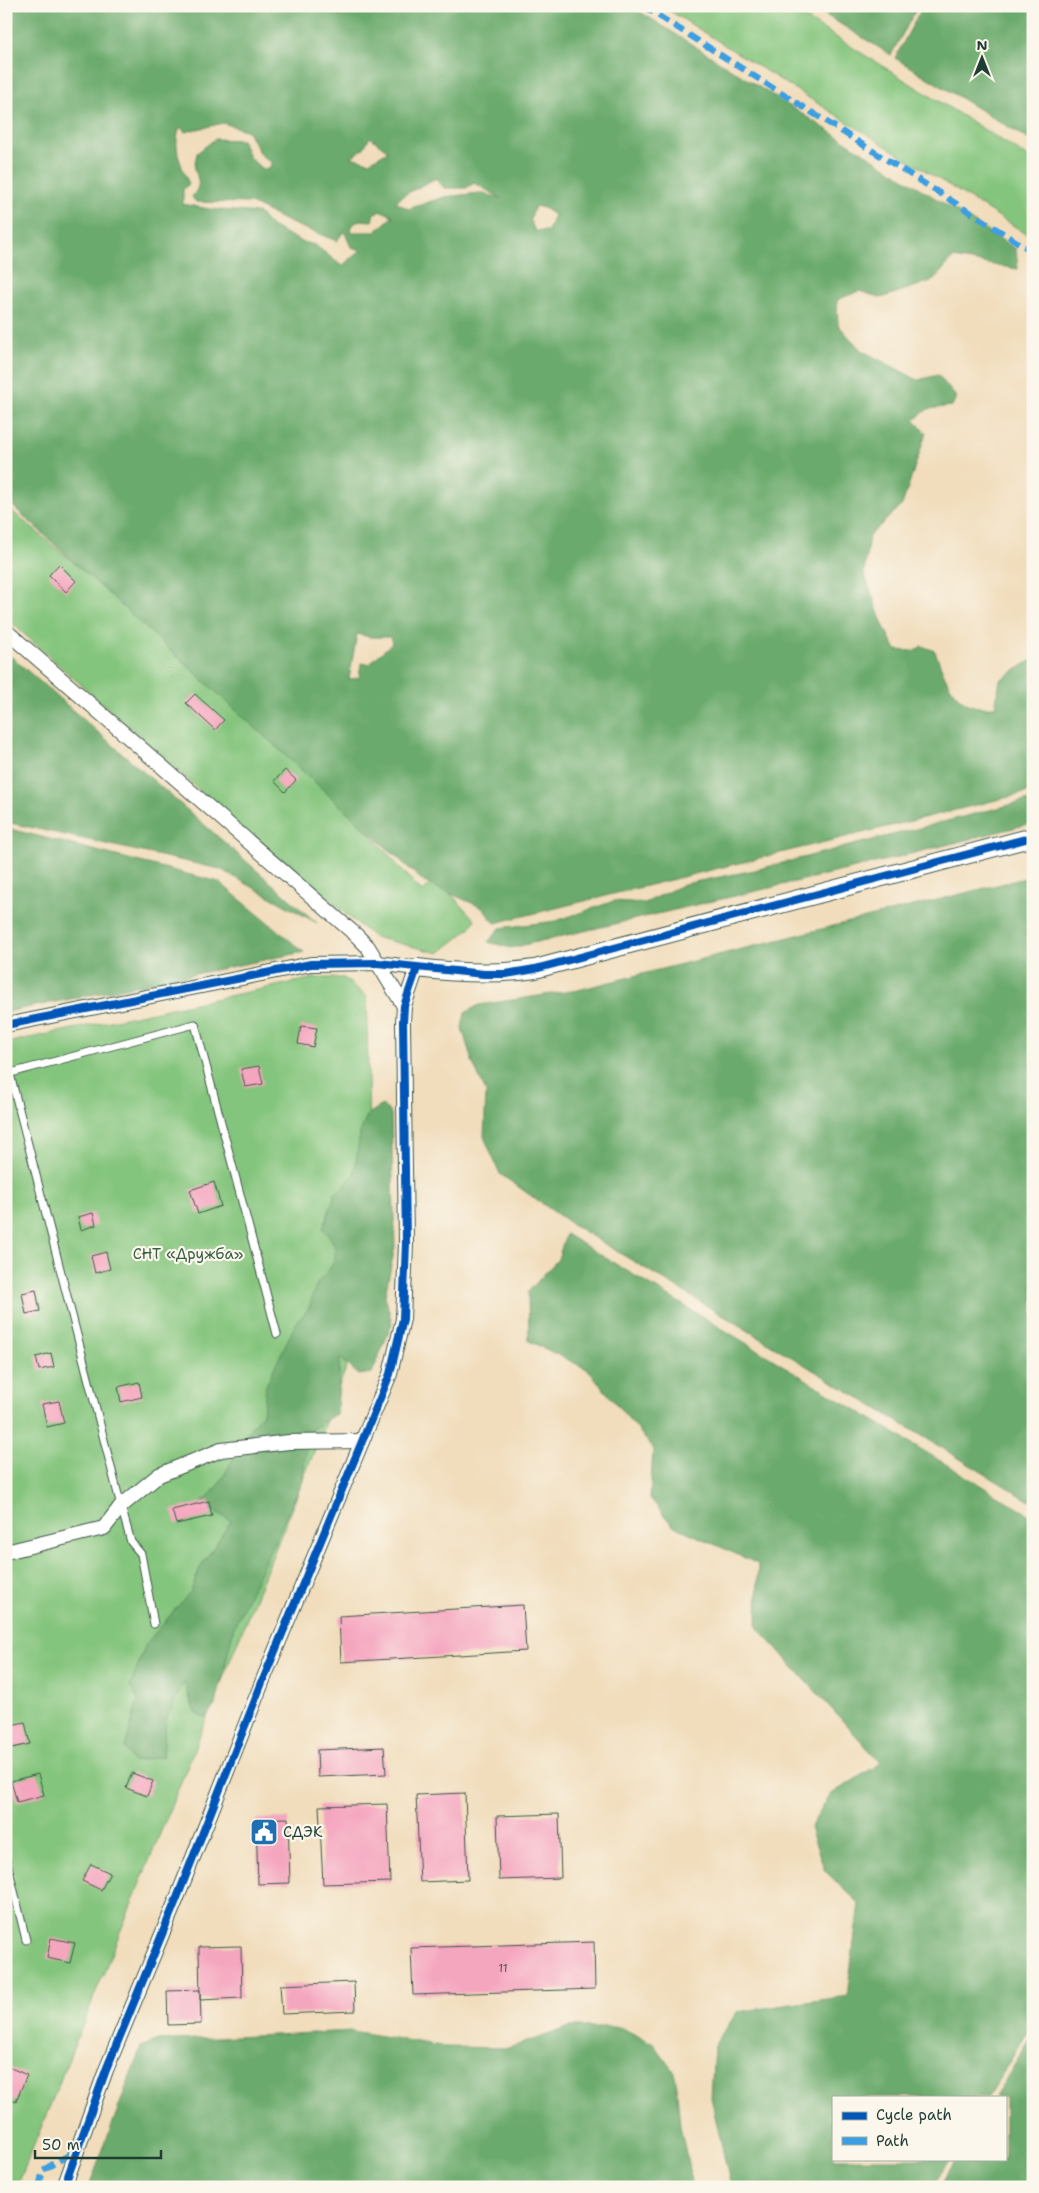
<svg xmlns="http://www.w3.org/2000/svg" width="1039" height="2193" font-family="'Shantell Sans',sans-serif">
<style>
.green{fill:#84c57d;stroke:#528158}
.forest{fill:#6baa6c;stroke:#457450;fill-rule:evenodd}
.building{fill:#f5a6bf}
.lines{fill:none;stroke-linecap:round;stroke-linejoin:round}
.service-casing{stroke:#3e5548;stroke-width:9}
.minor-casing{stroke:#3e5548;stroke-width:16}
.tertiary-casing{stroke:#3e5548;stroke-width:20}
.service{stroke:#fff;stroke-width:7}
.minor{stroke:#fff;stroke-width:14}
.tertiary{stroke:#fff;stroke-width:18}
.quiet{stroke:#3c9ee2;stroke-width:6;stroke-dasharray:12 6;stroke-linecap:butt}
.cycleway-casing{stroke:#fbf7ec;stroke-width:11}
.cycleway{stroke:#0057b8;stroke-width:8}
.labels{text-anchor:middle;stroke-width:4.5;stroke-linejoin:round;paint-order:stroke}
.number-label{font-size:12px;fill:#545757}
.park-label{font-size:15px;fill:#385f46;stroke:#fbf7ec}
.poi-label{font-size:15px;fill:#1f3d34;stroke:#fbf7ec;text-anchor:start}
</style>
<rect width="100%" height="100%" fill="#fbf7ec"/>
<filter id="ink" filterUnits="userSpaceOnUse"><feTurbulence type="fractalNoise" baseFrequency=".02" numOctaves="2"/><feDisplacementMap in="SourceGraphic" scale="10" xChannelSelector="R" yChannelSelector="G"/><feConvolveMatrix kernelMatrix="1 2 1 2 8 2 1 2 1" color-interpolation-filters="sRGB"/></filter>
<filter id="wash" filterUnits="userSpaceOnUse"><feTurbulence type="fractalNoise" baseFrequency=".0096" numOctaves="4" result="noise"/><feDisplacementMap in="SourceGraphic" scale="20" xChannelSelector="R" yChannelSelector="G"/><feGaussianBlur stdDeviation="1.12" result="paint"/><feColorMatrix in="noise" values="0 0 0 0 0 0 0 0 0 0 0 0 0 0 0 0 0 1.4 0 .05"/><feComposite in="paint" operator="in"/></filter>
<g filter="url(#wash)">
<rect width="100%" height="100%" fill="#f1ddbc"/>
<g class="green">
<path d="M662,6H786L1033,160V238Z"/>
<path d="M6,506L138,617L304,760L422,892L436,878L475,920L469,929L439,953L374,937L263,847L6,618Z"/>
<path d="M314,978H344L367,997L371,1303L302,1483L17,2187H6V1043Z"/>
</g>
<g class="forest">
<path d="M6,6H631L1016,249L1018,269L953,258L934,280L881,298L859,291L837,300L838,325L861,350L918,380L938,375L956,397L952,406L928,409L914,420L926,433L902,505L869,536L864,573L882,623L896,650L914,651L922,646L935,651C942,670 950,697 971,705C977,708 988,707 995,707L1000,680L1033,659V791L495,923L481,907L424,882L6,500ZM223,123L248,131L261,155L271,162L270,169H262L249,157L242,140L215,139L197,153C196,158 194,165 195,170C199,182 201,185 192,197L196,202L251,203L288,222L337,241L344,231L351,247L361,250L342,266L315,245L302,242L269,225L259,213L209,209L183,204V189L189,184C181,166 172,145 180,127L185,132ZM370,137L388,151L369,162L351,157L363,149ZM436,178L444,188H466L474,183L501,198L480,193L444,197L408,209L396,202L404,195ZM535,206L544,208L554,215L548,231H535L530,220ZM382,211L393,216L375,232H352L350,227L359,220L372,221L374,213ZM357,634L370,637H390L392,643L369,664L361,663L359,678L349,679Z"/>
<path d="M811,6H918L891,55Z"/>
<path d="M923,6H1033V142L895,58Z"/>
<path d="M6,652L317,923L220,869L6,822Z"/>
<path d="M1033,799V823L855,868L511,948L488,942L500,928L556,921L614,901L645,903L684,884L755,870Z"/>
<path d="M6,828L219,882L304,952L6,1012Z"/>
<path d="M1033,876V1503L570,1223L500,1174L484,1137L486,1092L473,1064L462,1028L465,1013L479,1005L578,990Z"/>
<path d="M382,1105L391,1113L395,1247L385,1295L392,1324L372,1373L359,1375L340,1358L337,1413L308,1432L302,1483L234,1627L216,1704L205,1718L195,1713L184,1682L166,1720L163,1756L133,1762L125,1748L138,1699L130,1686L146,1644L191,1591L200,1568L231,1521L201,1503C231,1480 235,1439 263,1414L266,1385L298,1319C314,1308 309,1301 316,1286C318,1281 323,1277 326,1274C340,1257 337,1243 323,1229L335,1194L354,1175L360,1133L367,1115Z"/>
<path d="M566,1234L1033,1517V2023L988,2097H833V2159H950L933,2187H731L711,2098L714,2046L737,2012L847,1996L859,1903L825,1871L810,1828L830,1795L881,1763L757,1627L758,1564L672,1525L650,1498L653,1448L587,1369L529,1341L528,1292L558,1259Z"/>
<path d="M570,2027H620L654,2044L675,2072L680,2125L693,2187H89L141,2047L156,2041L352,2031L447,2047L509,2048Z"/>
<path d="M1033,2034V2187H940L956,2159H1005V2097H995Z"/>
</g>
<g id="blocks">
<g class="building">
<path d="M59,564L76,581L66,592L49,575Z"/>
<path d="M195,694L224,720L215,730L186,703Z"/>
<path d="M285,770L296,780L285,792L274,781Z"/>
<path d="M301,1026L317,1028L313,1047L298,1044Z"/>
<path d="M259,1066L263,1084L245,1087L241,1069Z"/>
<path d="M214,1182L221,1206L198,1214L190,1190Z"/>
<path d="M93,1213L96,1225L81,1230L78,1217Z"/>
<path d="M106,1252L110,1269L95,1273L91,1256Z"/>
<path d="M36,1290L40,1311L26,1314L22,1293Z"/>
<path d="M51,1353L54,1367L39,1370L36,1357Z"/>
<path d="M139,1382L142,1397L121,1402L118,1387Z"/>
<path d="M59,1401L64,1423L47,1427L42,1404Z"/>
<path d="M209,1501L212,1516L176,1524L172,1510Z"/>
<path d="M523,1605L526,1651L341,1662L339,1616Z"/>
<path d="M25,1722L30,1744L12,1748L7,1726Z"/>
<path d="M384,1747L386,1774L318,1777L317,1750Z"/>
<path d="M132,1773L153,1781L147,1796L126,1788Z"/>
<path d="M38,1774L44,1795L17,1802L11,1781Z"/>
<path d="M465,1793L468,1880L420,1882L416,1795Z"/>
<path d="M387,1804L390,1882L323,1884L319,1806Z"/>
<path d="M559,1814L561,1878L499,1880L497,1816Z"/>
<path d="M288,1818L290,1883L258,1884L256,1819Z"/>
<path d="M91,1864L110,1873L101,1890L82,1881Z"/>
<path d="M51,1938L75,1943L70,1963L47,1958Z"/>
<path d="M594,1942L595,1989L413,1995L411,1948Z"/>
<path d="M241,1946L242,1998L200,2000L199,1947Z"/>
<path d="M354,1982L355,2011L282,2014L280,1985Z"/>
<path d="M200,1990L201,2024L168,2025L167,1991Z"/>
<path d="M6,2066L27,2075L16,2101L6,2097Z"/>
</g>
</g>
</g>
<g filter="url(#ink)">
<use href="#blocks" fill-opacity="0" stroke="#3e5548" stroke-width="1"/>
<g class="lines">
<defs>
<g id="service">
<path d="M7,1074L195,1024L277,1334"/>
<path d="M10,1074L121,1506L131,1542L141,1554L154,1624"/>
<path d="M6,1858L26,1940"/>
</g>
<g id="minor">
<path d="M6,631L356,935L368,947L404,1006"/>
<path d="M6,1025L311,964L378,963L417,968L404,1006L403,1022L406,1243L403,1319L390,1374L263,1680L177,1898L106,2070L64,2187"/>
<path d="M6,1552L104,1528L121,1506L159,1475L221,1450L289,1442L362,1441"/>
</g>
<path id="tertiary" d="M417,968C457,973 495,975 535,969L1033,837"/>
</defs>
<use href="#service" class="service-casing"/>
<use href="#minor" class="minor-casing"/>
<use href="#tertiary" class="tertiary-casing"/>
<use href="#service" class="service"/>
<use href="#minor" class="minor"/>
<use href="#tertiary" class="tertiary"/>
<g class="quiet">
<path d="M643,6L1033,252"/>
<path d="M39,2187L43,2170L77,2150"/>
</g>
<defs>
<g id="cycleway">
<path d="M6,1025L311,964L378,963L484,974H506L535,969L1033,837"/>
<path d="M64,2187L106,2070L177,1898L263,1680L390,1374L403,1319L406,1243L403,1022L404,1006L417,968"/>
</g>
</defs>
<use href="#cycleway" class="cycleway-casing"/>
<use href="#cycleway" class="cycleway"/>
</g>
</g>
<defs>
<symbol id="civic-square" viewBox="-11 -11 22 22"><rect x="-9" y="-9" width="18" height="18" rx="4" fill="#1f6fb2" stroke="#fbf7ec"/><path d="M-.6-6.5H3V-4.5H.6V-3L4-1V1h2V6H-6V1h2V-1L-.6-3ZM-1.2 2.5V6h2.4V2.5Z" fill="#fff"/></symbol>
</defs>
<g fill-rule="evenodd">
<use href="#civic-square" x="248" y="1816" width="32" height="32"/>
</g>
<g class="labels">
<g class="number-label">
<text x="503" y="1972">11</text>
</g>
<g class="park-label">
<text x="188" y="1259">СНТ «Дружба»</text>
</g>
<g class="poi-label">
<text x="283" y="1837">СДЭК</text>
</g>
</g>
<rect width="1039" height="2193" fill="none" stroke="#fbf7ec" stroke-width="25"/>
<rect x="832" y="2096" width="175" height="65" fill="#fbf7ec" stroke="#a3ada2"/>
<rect x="842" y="2112" width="25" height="8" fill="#0057b8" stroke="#a3ada2"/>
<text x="876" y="2120" font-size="15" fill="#1f3d34">Cycle path</text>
<rect x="842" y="2137" width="25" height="8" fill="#3c9ee2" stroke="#a3ada2"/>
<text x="876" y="2146" font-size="15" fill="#1f3d34">Path</text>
<g transform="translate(982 58)" stroke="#fbf7ec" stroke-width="4" paint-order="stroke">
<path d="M0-4L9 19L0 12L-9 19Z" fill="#1f3d34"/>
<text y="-8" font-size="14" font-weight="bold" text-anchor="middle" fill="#1f3d34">N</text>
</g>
<path d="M35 2150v8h126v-8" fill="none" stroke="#1f3d34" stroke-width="2.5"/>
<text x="42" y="2150" font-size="15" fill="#1f3d34" stroke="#fbf7ec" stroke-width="4" paint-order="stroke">50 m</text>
</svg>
